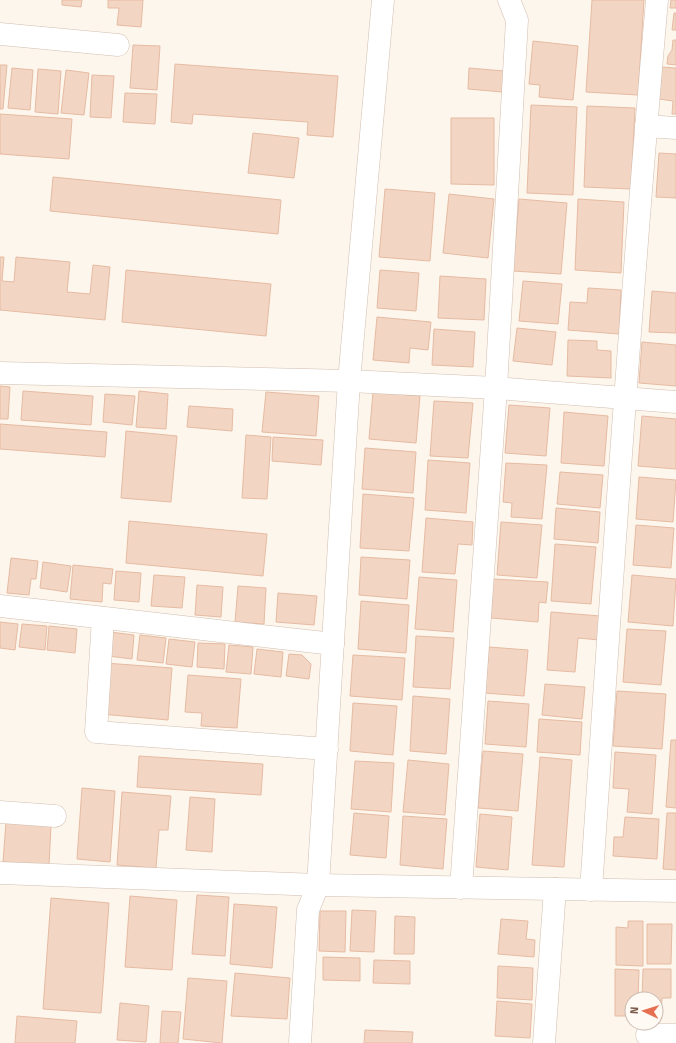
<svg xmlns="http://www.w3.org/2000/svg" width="676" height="1043" font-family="'Fira Sans',sans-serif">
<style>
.building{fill:#f3d5c3;stroke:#e6bba3}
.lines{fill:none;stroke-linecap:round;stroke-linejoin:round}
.minor-casing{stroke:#d1beb0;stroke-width:23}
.minor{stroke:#fff;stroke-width:22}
</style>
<rect width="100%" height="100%" fill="#fdf6ec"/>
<g class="building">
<path d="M62,0H82L81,7L62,5Z"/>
<path d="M108,0H143L141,27L117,25L119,8H108Z"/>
<path d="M592,0H644L638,95L586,92Z"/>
<path d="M671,0H676V8H670Z"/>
<path d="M674,13H676V30H672Z"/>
<path d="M673,40H676V65L667,64L668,56L672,50Z"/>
<path d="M533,41L578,46L573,100L539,97L540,85L529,84Z"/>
<path d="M133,45L160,46L157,90L130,88Z"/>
<path d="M175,64L338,76L333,137L307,135L308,122L193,114L192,124L171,122Z"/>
<path d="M0,65H7L3,109H0Z"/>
<path d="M662,67L676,68V114H672L673,101L659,99Z"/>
<path d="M12,68L33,70L30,110L8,108Z"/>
<path d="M469,68L504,71L502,92L468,89Z"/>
<path d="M38,69L61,71L58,114L35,112Z"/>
<path d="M66,70L89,73L84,115L61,113Z"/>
<path d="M92,75L114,76L111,118L90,117Z"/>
<path d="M125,93L157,94L155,124L123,122Z"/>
<path d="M531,105L577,107L573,195L527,193Z"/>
<path d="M587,106L635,108L631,189L584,187Z"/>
<path d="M0,114L72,119L69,159L0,154Z"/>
<path d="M451,118H494V185L451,184Z"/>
<path d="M253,133L299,138L294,178L248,173Z"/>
<path d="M659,153L676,154V198L656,197Z"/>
<path d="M53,177L281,200L278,234L50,211Z"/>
<path d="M385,189L435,193L430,261L379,257Z"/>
<path d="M449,194L494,199L488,258L443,253Z"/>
<path d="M519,199L567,203L561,274L513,271Z"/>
<path d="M578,199L624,202L621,273L575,270Z"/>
<path d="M0,257H4L2,281L14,282L16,257L70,262L67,292L90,294L93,265L110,267L105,320L0,310Z"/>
<path d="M126,270L271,284L266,336L122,322Z"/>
<path d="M380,270L419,273L416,311L377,308Z"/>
<path d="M440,276L486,279L484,320L438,318Z"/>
<path d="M523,281L562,284L558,324L519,321Z"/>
<path d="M588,288L621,290L619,334L568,330L570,302L587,303Z"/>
<path d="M652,291L676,293V333L649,332Z"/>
<path d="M377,317L431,322L428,350L410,348L409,363L373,360Z"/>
<path d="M517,328L556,332L552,365L513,361Z"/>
<path d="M434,329L475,332L473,367L432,365Z"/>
<path d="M568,340L597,341V350L611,351V378L567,376Z"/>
<path d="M642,342L676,345V386L639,383Z"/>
<path d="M0,386L10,387L8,419H0Z"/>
<path d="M23,391L93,396L91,425L21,420Z"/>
<path d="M139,391L168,394L166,429L136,427Z"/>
<path d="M266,392L319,396L316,436L262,432Z"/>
<path d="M373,392L420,396L416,443L369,439Z"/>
<path d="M105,394L135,396L132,425L103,422Z"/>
<path d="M434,401L473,403L468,458L430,456Z"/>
<path d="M509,405L550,408L546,456L505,453Z"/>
<path d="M189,406L233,409L232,431L187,427Z"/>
<path d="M564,412L608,416L604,466L561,463Z"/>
<path d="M642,416L676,419V469L638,466Z"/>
<path d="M0,424L107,432L105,457L0,449Z"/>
<path d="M126,431L177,436L171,502L121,498Z"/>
<path d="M246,435L271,437L267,499L242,498Z"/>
<path d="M273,437L323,440L321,465L272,461Z"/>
<path d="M365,448L416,452L413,493L362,489Z"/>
<path d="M428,460L470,463L466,513L425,510Z"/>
<path d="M506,463L547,465L542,519L511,517L512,503L503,502Z"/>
<path d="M560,472L603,475L600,508L557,504Z"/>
<path d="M639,477L676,480L673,522L636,519Z"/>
<path d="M363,494L414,498L409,551L360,548Z"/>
<path d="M556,508L600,512L598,543L554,539Z"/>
<path d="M426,518L473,522L472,545L458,544L455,574L422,572Z"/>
<path d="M129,521L267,534L263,576L126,563Z"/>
<path d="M501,522L542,525L537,578L497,575Z"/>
<path d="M636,525L674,528L671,568L633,565Z"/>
<path d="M555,544L596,547L591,604L551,601Z"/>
<path d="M361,557L410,560L407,599L359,595Z"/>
<path d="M11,558L38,561L36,579H31L29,595L7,593Z"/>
<path d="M43,562L71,566L67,592L40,588Z"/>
<path d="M73,565L113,569L111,584L103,583L102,602L70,599Z"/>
<path d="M116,571L141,573L139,602L114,600Z"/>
<path d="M154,575L185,577L182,608L151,606Z"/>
<path d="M632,575L676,579L673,626L628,622Z"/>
<path d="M419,577L457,580L453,632L415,629Z"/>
<path d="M493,579L548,582L546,603L539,602L538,622L491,618Z"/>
<path d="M197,585L223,587L221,617L195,615Z"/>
<path d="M238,586L266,588L264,624L235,622Z"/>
<path d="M278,593L317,596L314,625L276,622Z"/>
<path d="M361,601L409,605L406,653L358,649Z"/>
<path d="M551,612L600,616L599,640L578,638L575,672L547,670Z"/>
<path d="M0,622L18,624L15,650L0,648Z"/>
<path d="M22,624L47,626L45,650L19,647Z"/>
<path d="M49,626L77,629L75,653L47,650Z"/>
<path d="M627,629L666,631L661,685L623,682Z"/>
<path d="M110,632L134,635L132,659L108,656Z"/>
<path d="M140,635L166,638L163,663L137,660Z"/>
<path d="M416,636L454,638L450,689L413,687Z"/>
<path d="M169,639L195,642L192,667L166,664Z"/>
<path d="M198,643L225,644L224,669L197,667Z"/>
<path d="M229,645L253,647L251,674L226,672Z"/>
<path d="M489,647L528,650L524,696L485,693Z"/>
<path d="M257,649L283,652L281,677L254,674Z"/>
<path d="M289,654L302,655L311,664L309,679L286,676Z"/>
<path d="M353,655L405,658L402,700L350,696Z"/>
<path d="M105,663L172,668L168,720L101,714Z"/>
<path d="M188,675L241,679L237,728L201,726L202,713L185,712Z"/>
<path d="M545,684L585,687L582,719L542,715Z"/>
<path d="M617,691L666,694L662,749L613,746Z"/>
<path d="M413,696L450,699L446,754L410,751Z"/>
<path d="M488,701L529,704L526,747L485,744Z"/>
<path d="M353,703L397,706L393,755L350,751Z"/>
<path d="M539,719L582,722L580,755L537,752Z"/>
<path d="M671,740H676V808L666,807Z"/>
<path d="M483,751L523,754L518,811L478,808Z"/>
<path d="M615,752L656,755L652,814L627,812L629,789L613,788Z"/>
<path d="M139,756L263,764L261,795L137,787Z"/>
<path d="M540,757L572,760L564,867L532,865Z"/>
<path d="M408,760L449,764L445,815L403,812Z"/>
<path d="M355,761L394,763L391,812L351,809Z"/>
<path d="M82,788L115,791L110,862L77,859Z"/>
<path d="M122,792L171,796L168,830H159L156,868L117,865Z"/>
<path d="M190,797L215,799L212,852L186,850Z"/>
<path d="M354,813L389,816L386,858L350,855Z"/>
<path d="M667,813H676V870L663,869Z"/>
<path d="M480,814L512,817L508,870L476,867Z"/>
<path d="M403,816L447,819L443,869L400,865Z"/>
<path d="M625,817L659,819L657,859L613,856L614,837H623Z"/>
<path d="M6,822L51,826L49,865L3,862Z"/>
<path d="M197,895L229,897L225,956L192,954Z"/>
<path d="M130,896L177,900L172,970L125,967Z"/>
<path d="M51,898L109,903L101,1013L43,1009Z"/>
<path d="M234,904L277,907L272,968L230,964Z"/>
<path d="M352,910L376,911L374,952L350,951Z"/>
<path d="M320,911H346L345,952L319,951Z"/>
<path d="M395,916L415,917L414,954H394Z"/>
<path d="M501,919L528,921L526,939L535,940L534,957L498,954Z"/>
<path d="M628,921H643V966L616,965V927L628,928Z"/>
<path d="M647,924H672L671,964H647Z"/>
<path d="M323,957L360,958V981L323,980Z"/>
<path d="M374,960L410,961V984L373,983Z"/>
<path d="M498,966L533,968L532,1000L497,998Z"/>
<path d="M615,969L639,970L638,999H632V1016H615Z"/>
<path d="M643,969H671V998H662L661,1014H656V999H642Z"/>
<path d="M235,973L290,978L287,1019L231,1016Z"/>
<path d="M188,978L227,981L222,1043L183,1039Z"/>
<path d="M497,1001L532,1004L530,1038L495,1036Z"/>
<path d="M120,1003L149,1006L146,1042L117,1040Z"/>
<path d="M162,1011L181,1012L178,1043H160Z"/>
<path d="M17,1016L77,1021L75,1043H15Z"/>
<path d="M365,1030L413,1032L412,1043H364Z"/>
</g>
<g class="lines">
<defs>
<g id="minor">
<path d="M0,34L118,45"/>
<path d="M646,126L676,128"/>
<path d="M0,373L349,381L496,388L676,402"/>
<path d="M0,606L333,644"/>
<path d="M103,618L96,732L327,749"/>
<path d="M0,812L55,816"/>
<path d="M0,873L318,885L676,891"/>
<path d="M461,888L496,388L517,20L509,0"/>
<path d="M591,890C611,593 631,296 657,0"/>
<path d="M647,1035H676"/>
<path d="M300,1043L308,910L318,885L349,381L383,0"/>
<path d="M544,1043L555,889"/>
</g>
</defs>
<use href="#minor" class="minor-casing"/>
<use href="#minor" class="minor"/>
</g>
<g transform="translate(644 1011) rotate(274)"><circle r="19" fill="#fffaf3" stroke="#cabbb1"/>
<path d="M0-3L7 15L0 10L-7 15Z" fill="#e76f51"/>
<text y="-6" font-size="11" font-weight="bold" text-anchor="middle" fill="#7a5c4d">N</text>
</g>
</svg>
